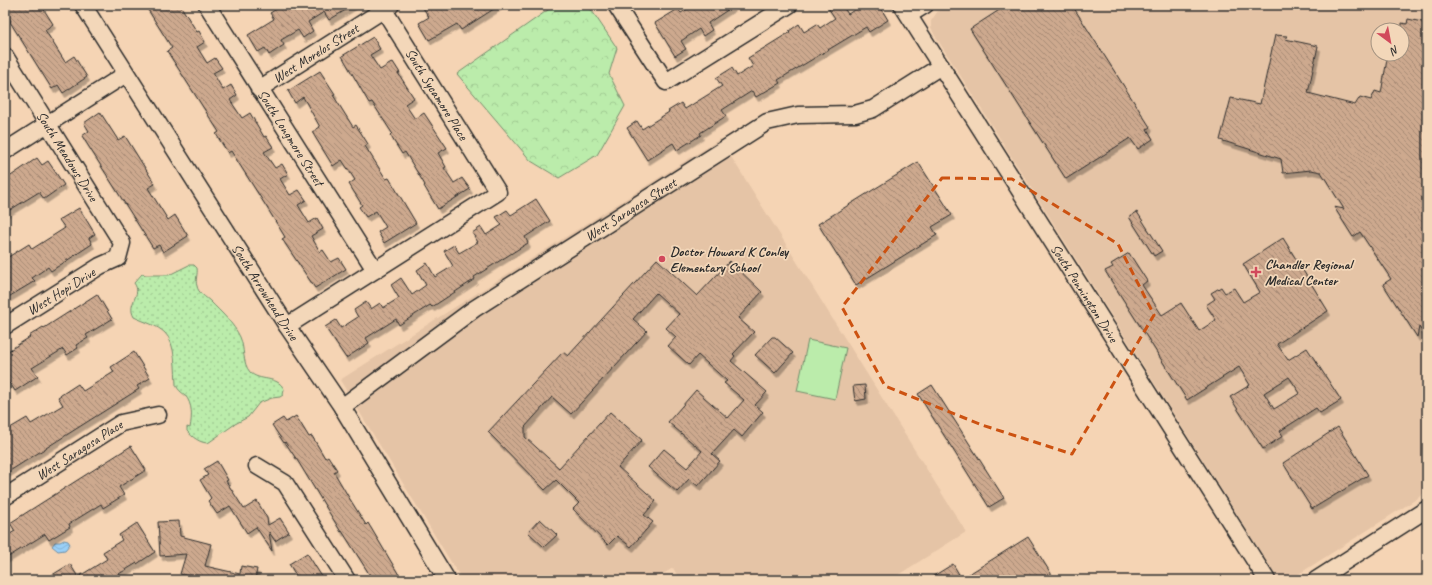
<svg xmlns="http://www.w3.org/2000/svg" width="1432" height="585" font-family="Caveat,sans-serif">
<style>
.built{fill:#e5c4a6;fill-rule:evenodd}
.grass{fill:url(#grass-dots);stroke:#738c6b}
.forest{fill:url(#forest-crowns);stroke:#738c6b}
.garden{fill:#bbecab;stroke:#738c6b}
.water{fill:url(#water-waves);stroke:#6e8ea6}
.building{fill:url(#building-back-hatch);stroke:#2b2b2b;fill-rule:evenodd;filter:url(#shadow)}
.lines{fill:none;stroke-linecap:round;stroke-linejoin:round}
.minor-casing{stroke:#2b2b2b;stroke-width:19}
.minor{stroke:#f3d7b9;stroke-width:16}
.marked{fill:none;stroke:#cc5211;stroke-width:3;stroke-dasharray:8 5;stroke-linejoin:round}
.poi-dot{fill:#d1495b;stroke:#f3d7b9;stroke-width:1.5}
.labels{text-anchor:middle;stroke-width:3.5;stroke-linejoin:round;paint-order:stroke}
.street-label{font-size:14px;fill:#2b2b2b;stroke:#f3d7b9}
.poi-label{font-size:14px;font-weight:bold;fill:#2b2b2b;stroke:#f3d7b9;text-anchor:start}
</style>
<defs>
<pattern id="grass-dots" width="8" height="8" patternUnits="userSpaceOnUse"><rect width="8" height="8" fill="#bbecab"/><path d="M2 2h.1M6 6h.1" fill="none" stroke="#a1cb93" stroke-width="1.8" stroke-linecap="round"/></pattern>
<pattern id="forest-crowns" width="20" height="18" patternUnits="userSpaceOnUse"><rect width="20" height="18" fill="#bbecab"/><path d="M2 6a3 3 0 1 1 6 0M12 15a3 3 0 1 1 6 0" fill="none" stroke="#a1cb93"/></pattern>
<pattern id="water-waves" width="16" height="10" patternUnits="userSpaceOnUse"><rect width="16" height="10" fill="#9ad0f8"/><path d="M0 5q4-4 8 0t8 0" fill="none" stroke="#85b3d5"/></pattern>
<pattern id="building-back-hatch" width="6" height="6" patternUnits="userSpaceOnUse"><rect width="6" height="6" fill="#cda98e"/><path d="M-1 5l2 2M0 0l6 6M5-1l2 2" fill="none" stroke="#a78a74"/></pattern>
<filter id="shadow"><feDropShadow dx="2.5" dy="4.5" stdDeviation="0" flood-color="#0004"/></filter>
</defs>
<rect width="100%" height="100%" fill="#f5d4b4"/>
<filter id="ink" filterUnits="userSpaceOnUse"><feTurbulence type="fractalNoise" baseFrequency=".025" numOctaves="2"/><feDisplacementMap in="SourceGraphic" scale="8" xChannelSelector="R" yChannelSelector="G"/><feConvolveMatrix kernelMatrix="1 2 1 2 8 2 1 2 1" color-interpolation-filters="sRGB"/></filter>
<g filter="url(#ink)">
<g class="built">
<path d="M948,5H1427V490L1418,498L1291,579L1288,580L1278,579L934,34L931,27V21L938,11ZM1378,30H1402V54H1378Z"/>
<path d="M720,139L966,532L890,580H680L673,568L653,580H462L340,380Z"/>
</g>
<path class="grass" d="M189,265H194L197,268C198,274 195,280 197,286C198,293 206,297 211,302C221,312 234,324 240,337C245,348 242,363 250,372C259,382 277,375 284,389L283,395L280,397L272,398L259,403L248,417L235,424L208,443C200,443 192,437 187,431V427L190,428C192,416 193,405 185,395C181,392 178,390 176,385C175,371 176,343 165,333C157,325 144,322 134,317C126,303 143,295 134,283L142,274L146,275H169Z"/>
<path class="forest" d="M555,5H588L617,48L609,74L625,106L597,155L559,178L531,161L457,74Z"/>
<path class="garden" d="M808,340L846,348L835,399L797,391Z"/>
<path class="water" d="M64,540L68,541L70,544L65,550L58,551L52,546L55,542H60Z"/>
<g class="building">
<path d="M5,5H41L53,24L45,30L65,62L74,56L87,77L63,93L58,85L52,89L10,22L11,21L5,12Z"/>
<path d="M145,5H180L197,32L199,31L205,42L197,47L207,63L215,58L222,68L213,73L223,90L231,85L237,95L230,100L242,118L250,113L264,137L266,136L273,147L264,152L275,168L282,164L288,174L280,179L290,195L299,190L306,200L298,205L309,223L317,218L323,229L311,236L320,252L323,250L331,262L339,258L346,269L315,288L282,239L285,237L266,206L231,151L228,153L216,134L219,132L167,51L172,48Z"/>
<path d="M283,5H354L329,20L324,12L308,22L313,31L303,38L298,30L281,40L284,45L269,55L265,48L258,52L248,35L274,19L270,13Z"/>
<path d="M429,5H500L461,30L457,24L429,40L419,23L429,17L423,8Z"/>
<path d="M694,5H735L708,23L712,30L703,36L699,29L681,41L686,49L675,56L655,23L678,9L681,13Z"/>
<path d="M826,5H842L848,14L862,5H879L888,20L869,32L866,27L778,80L780,83L756,97L752,91L722,110L726,116L700,133L701,135L677,150L673,143L647,160L627,128L637,121L642,129L669,112L668,111L681,103L685,109L722,86L716,78L732,68L737,76L753,66L748,58L790,32L789,31L799,24L804,32L817,24L820,28L835,18Z"/>
<path d="M1007,5H1072L1150,127L1147,129L1153,139L1138,149L1130,138L1066,179L970,29Z"/>
<path d="M1408,19L1427,23V339L1419,327L1417,337L1383,284L1391,279L1360,232L1353,237L1334,207L1344,209L1321,172L1311,170L1283,173L1281,159L1220,140L1231,98L1260,104L1275,35L1287,36L1285,39L1318,46L1308,93L1355,105L1360,97L1371,100L1375,91L1381,93L1388,54H1402V23L1407,24Z"/>
<path d="M373,37L380,49L370,55L380,70L393,62L400,73H398L414,98L405,104L415,119L424,113L447,148L438,153L446,167L444,168L454,183L462,178L470,189L438,209L424,186L425,185L405,152L402,154L390,135L392,133L372,102L369,103L342,56Z"/>
<path d="M320,71L335,94L333,95L353,127L356,125L368,144L365,146L386,179L389,178L416,223L384,243L378,232L386,227L376,211L366,217L359,207L362,205L349,184L355,180L342,160L333,166L312,132L320,127L303,97L295,103L288,91Z"/>
<path d="M100,112L118,140L125,136L155,184L148,188L168,220L175,215L188,236L163,252L159,245L153,248L82,136L89,131L84,123Z"/>
<path d="M37,158L42,165L48,161L64,185L44,199L39,192L5,213V180Z"/>
<path d="M918,162L952,215L932,227L937,235L856,285L818,224Z"/>
<path d="M536,199L550,221L525,237L528,243L474,277L475,279L432,307L430,305L399,325L396,319L366,338L369,343L346,358L325,327L336,320L341,328L358,317L354,310L366,302L371,309L380,303L383,308L399,298L391,285L401,278L412,295L426,285L417,270L427,263L435,277L453,266L444,251L454,245L459,253L478,242L472,233L481,227L486,235L502,225L496,217L507,210L511,215Z"/>
<path d="M79,208L95,234L89,238L92,244L51,271L48,267L32,278L35,281L5,299V259L29,244L32,249L65,228L59,220Z"/>
<path d="M1137,212L1162,251L1154,256L1129,217Z"/>
<path d="M1283,238L1328,311L1277,344L1288,360L1307,348L1341,400L1320,413L1316,408L1280,431L1283,436L1263,449L1230,397L1250,385L1239,367L1187,400L1105,271L1113,267L1111,264L1129,253L1147,281L1142,285L1162,315L1181,303L1199,331L1216,320L1206,305L1215,299L1211,293L1221,287L1225,293L1234,288L1243,302L1260,292L1243,264ZM1289,377L1300,393L1274,409L1264,393Z"/>
<path d="M657,259L697,296L730,261L762,292L738,318L754,332L733,354L735,356L731,361L767,392L755,405L763,412L742,437L734,430L712,454L720,461L698,486L689,479L677,492L648,467L664,449L687,468L702,451L668,422L696,390L728,418L744,400L724,383L727,381L698,355L689,365L668,346L676,337L666,328L679,314L656,293L633,319L647,331L571,414L552,397L525,427V437L559,468L610,412L642,440L618,467L656,501L644,515L653,522L631,547L617,536L608,545L573,509L579,503L556,480L545,490L488,432L563,352L568,356Z"/>
<path d="M97,294L112,319L86,335L88,338L76,345L78,348L67,355L63,349L32,368L38,376L15,391L10,383L5,386V353L30,337L29,336L43,327L44,328Z"/>
<path d="M772,337H775L793,353L775,373L755,355Z"/>
<path d="M134,352L150,378L137,386L139,389L5,474V431L27,418L31,424L63,405L58,397L78,384L83,391L114,372L111,367Z"/>
<path d="M865,385L866,399L855,401L853,386Z"/>
<path d="M932,385L1004,498L989,507L918,394Z"/>
<path d="M296,416L309,437L312,436L325,458L328,456L337,470L334,472L348,496L366,525L368,523L402,580H373L342,531L341,532L299,463L285,442L284,443L272,425L283,418L286,422Z"/>
<path d="M1338,427L1368,475L1312,509L1283,463Z"/>
<path d="M131,446L146,470L119,487L124,495L103,508L101,504L69,524L70,527L49,540L45,534L5,559V537L15,531L10,523Z"/>
<path d="M217,461L228,480L226,481L244,509L257,501L267,518L268,525L280,518L289,532L275,541L269,532L272,551L256,527L247,533L230,506L217,514L208,501L211,498L200,480L208,475L204,469Z"/>
<path d="M540,519L557,535L544,547L528,532Z"/>
<path d="M179,521L180,536L211,544L205,566L240,574L241,566L257,569L255,580H203L180,574L186,554L160,556L158,522Z"/>
<path d="M137,523L155,552L137,564V563L109,580H44L70,564L78,577L107,559L103,552L122,540L119,535Z"/>
<path d="M1028,537L1055,580H973L969,574Z"/>
<path d="M307,553L324,580H299L289,564Z"/>
<path d="M953,564L960,576L955,580H927Z"/>
</g>
<g class="lines">
<defs>
<g id="minor">
<path id="s1" d="M83,5L287,326L342,407L447,580"/>
<path id="s2" d="M207,5L375,270"/>
<path d="M616,5L666,82L789,5"/>
<path id="s3" d="M902,5L1267,580"/>
<path d="M909,15L925,5"/>
<path id="s4" d="M5,56L122,243L118,258L100,266L5,326"/>
<path id="s5" d="M259,89L391,5"/>
<path d="M5,151L126,74"/>
<path d="M287,326L498,192L384,10"/>
<path id="s6" d="M342,407L474,309L767,122L798,115L855,114L873,109L941,66"/>
<path d="M257,466L285,483L347,580"/>
<path id="s7" d="M5,497L121,423L158,415"/>
<path d="M1316,580L1427,509"/>
</g>
</defs>
<use href="#minor" class="minor-casing"/>
<use href="#minor" class="minor"/>
</g>
</g>
<path class="marked" d="M942,178L1012,179L1118,244L1154,315L1072,454L982,425L885,386L842,307Z"/>
<g class="poi-dot">
<circle cx="662" cy="259" r="4"/>
<path d="M1254 266h4v4h4v4h-4v4h-4v-4h-4v-4h4z"/>
</g>
<g class="labels">
<g class="street-label">
<text dy="5" stroke="none"><textPath href="#s5" startOffset="67">West Morelos Street</textPath></text>
<text transform="translate(437 94) rotate(58)" y="5">South Sycamore Place</text>
<text dy="5" stroke="none"><textPath href="#s2" startOffset="157">South Longmore Street</textPath></text>
<text dy="5" stroke="none"><textPath href="#s4" startOffset="118">South Meadows Drive</textPath></text>
<text dy="5" stroke="none"><textPath href="#s6" startOffset="350">West Saragosa Street</textPath></text>
<text transform="translate(61 291) rotate(-32)" y="5">West Hopi Drive</text>
<text dy="5" stroke="none"><textPath href="#s1" startOffset="340">South Arrowhead Drive</textPath></text>
<text dy="5" stroke="none"><textPath href="#s3" startOffset="341">South Pennington Drive</textPath></text>
<text dy="5" stroke="none"><textPath href="#s7" startOffset="88">West Saragosa Place</textPath></text>
</g>
<g class="poi-label">
<text x="670" y="256">Doctor Howard K Conley<tspan x="670" dy="16">Elementary School</tspan></text>
<text x="1265" y="269">Chandler Regional<tspan x="1265" dy="16">Medical Center</tspan></text>
</g>
</g>
<rect width="1432" height="585" fill="none" stroke="#f3d7b9" stroke-width="20"/>
<rect x="10" y="10" width="1412" height="565" fill="none" stroke="#2b2b2b" stroke-width="1.5" filter="url(#ink)"/>
<g transform="translate(1390 42) rotate(148)"><circle r="19" fill="#f3d7b9" stroke="#a39280"/>
<path d="M0-3L7 15L0 10L-7 15Z" fill="#d1495b"/>
<text y="-6" font-size="11" font-weight="bold" text-anchor="middle" fill="#2b2b2b">N</text>
</g>
</svg>
